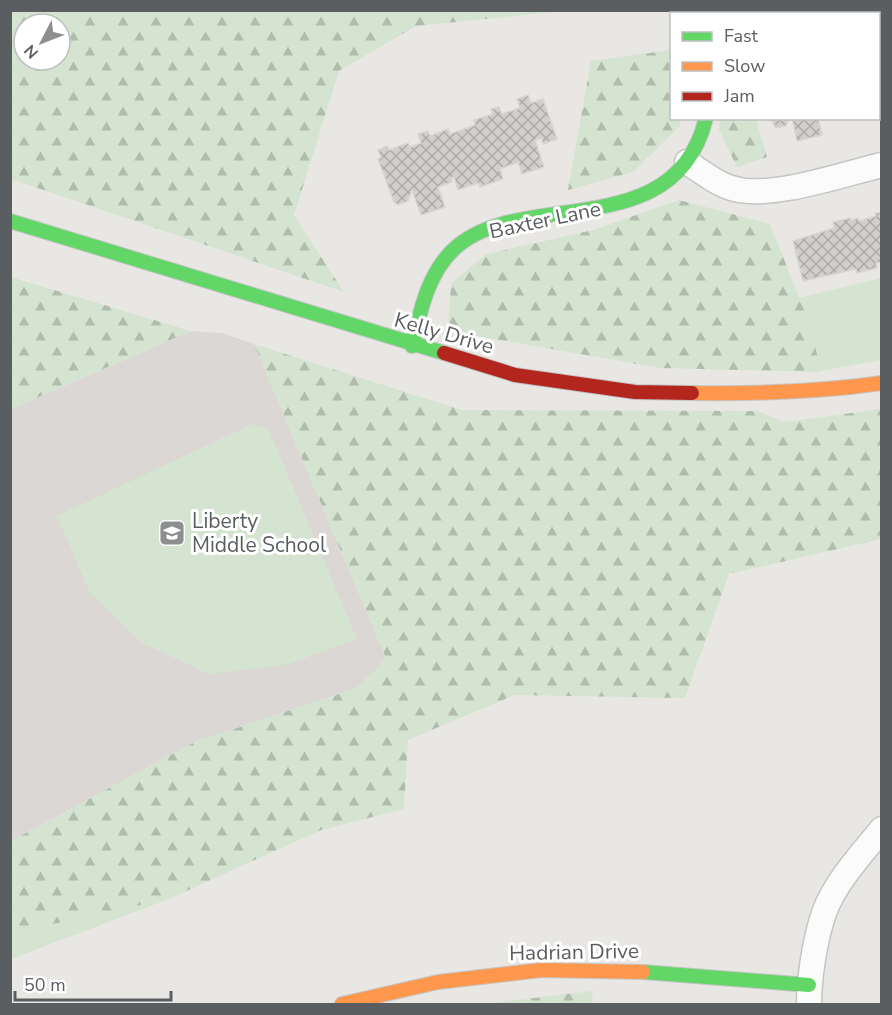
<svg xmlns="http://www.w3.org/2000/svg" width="892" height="1015" font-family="'Nunito Sans',sans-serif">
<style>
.education{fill:#dbd7d4}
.grass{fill:#d5e4d0}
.forest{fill:url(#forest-firs);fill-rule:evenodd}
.building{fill:url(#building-cross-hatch);stroke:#d8d6d3;stroke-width:1.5}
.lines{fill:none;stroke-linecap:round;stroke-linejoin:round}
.street-casing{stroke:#c5c5c5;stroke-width:27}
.fast-casing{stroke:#c4c5c5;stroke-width:16}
.slow-casing{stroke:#c4c5c5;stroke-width:16}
.jam-casing{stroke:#c4c5c5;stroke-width:16}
.street{stroke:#fcfbfb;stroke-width:24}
.fast{stroke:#63d668;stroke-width:14}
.slow{stroke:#ff974d;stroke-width:14}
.jam{stroke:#b3261e;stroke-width:14}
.labels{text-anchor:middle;stroke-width:6;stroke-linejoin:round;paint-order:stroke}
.street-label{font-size:21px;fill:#5a5e61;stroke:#fff}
.poi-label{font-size:21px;fill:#5a5e61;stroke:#fff;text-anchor:start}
</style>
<defs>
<pattern id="forest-firs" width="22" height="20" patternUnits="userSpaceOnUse" patternTransform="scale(1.5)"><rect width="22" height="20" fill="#d5e4d0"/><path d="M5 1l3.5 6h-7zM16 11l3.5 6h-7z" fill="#b0bcac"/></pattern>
<pattern id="building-cross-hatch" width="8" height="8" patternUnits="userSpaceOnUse" patternTransform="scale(1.5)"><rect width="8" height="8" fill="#d1cfcd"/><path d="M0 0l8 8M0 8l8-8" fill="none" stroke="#adabaa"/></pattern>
</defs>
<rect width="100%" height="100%" fill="#e9e7e4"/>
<path class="education" d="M191,331L222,333L254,344L386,658L357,688L195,742L11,841V409Z"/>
<g class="grass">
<path d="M881,278V360L814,372L810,325L799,298Z"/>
<path d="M252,424L269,430L357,639L289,664L209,674L142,643L90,593L57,516Z"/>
<path d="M169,899L11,959V933Z"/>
</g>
<g class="forest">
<path d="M11,10H564V11L416,26L339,71L294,215L344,292L11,179ZM24,24H60V60H24Z"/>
<path d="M736,10L881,11V28H879L878,14L735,13Z"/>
<path d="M671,50L672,118L681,119L680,126L633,172L568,190L591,61Z"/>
<path d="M720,119H756L767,157L737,167L719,130Z"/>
<path d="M679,200L770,224L810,325L821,372L660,368L448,331L451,283L487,254L593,230Z"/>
<path d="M10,277H11L191,331L11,409Z"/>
<path d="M254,344L462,410L758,411L784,422L881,409V539L729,574L685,698L514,695L408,740L404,809L321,830L169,899L11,933V841L195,742L357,688L386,658Z"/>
<path d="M592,991L593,1004H484Z"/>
</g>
<g class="building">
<path d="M878,43H882V114L878,115Z"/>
<path d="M528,95L531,103L543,99L557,139L543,144L541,138L535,140L544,167L522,174L518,162L500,169L503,179L480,187L478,183L458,190L454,177L451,178L452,182L438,187L445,207L421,215L412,190L408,201L398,205L394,202L378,159L381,158L378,150L387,146L389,150L408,143L410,147L421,143L418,134L428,131L430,136L448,129L450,134L475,125L474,120L493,114L491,109L499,107L502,114L520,108L517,99Z"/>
<path d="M770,118H789L786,126L776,128Z"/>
<path d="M792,118H818L822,135L797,141Z"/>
<path d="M882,212V262L876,263L877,268L857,273L856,269L803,281L793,241L834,228L833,222L850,218L851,220L858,218L859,221L876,216L875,213Z"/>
</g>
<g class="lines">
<defs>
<g id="street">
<path d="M718,14V10"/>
<path d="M687,162C702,172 718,185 735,189C773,199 843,174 882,165"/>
<path d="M809,1004C809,978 815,939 824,913C834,884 862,853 882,829"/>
</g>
<g id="fast">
<path d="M10,221L444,353"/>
<path d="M412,346C420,313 427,275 453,250C519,186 675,247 706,118"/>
<path d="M643,972L809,985"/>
</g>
<g id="slow">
<path d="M692,393C755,394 819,392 882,383"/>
<path d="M342,1004L438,982L541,970L643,972"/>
</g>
<path id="jam" d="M444,353L515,375L635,392L692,393"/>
</defs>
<use href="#street" class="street-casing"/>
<use href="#fast" class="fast-casing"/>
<use href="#slow" class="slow-casing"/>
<use href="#jam" class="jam-casing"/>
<use href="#street" class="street"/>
<use href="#fast" class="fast"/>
<use href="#slow" class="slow"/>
<use href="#jam" class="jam"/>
</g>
<defs>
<symbol id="school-square" viewBox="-11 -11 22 22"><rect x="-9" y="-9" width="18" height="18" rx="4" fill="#8c8e8f" stroke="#fff"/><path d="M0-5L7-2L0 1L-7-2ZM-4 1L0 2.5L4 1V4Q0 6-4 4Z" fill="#fff"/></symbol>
</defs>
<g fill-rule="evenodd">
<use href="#school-square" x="157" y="518" width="30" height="30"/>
</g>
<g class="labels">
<g class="street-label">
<text transform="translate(545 220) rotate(-12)" y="7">Baxter Lane</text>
<text transform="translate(444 333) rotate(16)" y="7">Kelly Drive</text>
<text transform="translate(574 952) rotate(-1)" y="7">Hadrian Drive</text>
</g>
<g class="poi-label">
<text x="192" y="528">Liberty<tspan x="192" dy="24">Middle School</tspan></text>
</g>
</g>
<rect width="892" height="1015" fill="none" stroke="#5a5e61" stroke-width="24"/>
<rect x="670" y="12" width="210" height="108" fill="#ffffff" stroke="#bdbfc0" stroke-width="1.5"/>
<rect x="682" y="32" width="30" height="9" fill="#63d668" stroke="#bdbfc0" stroke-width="1.5"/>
<text x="724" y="42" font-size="18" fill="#5a5e61">Fast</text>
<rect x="682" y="62" width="30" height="9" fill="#ff974d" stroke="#bdbfc0" stroke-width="1.5"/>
<text x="724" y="72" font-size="18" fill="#5a5e61">Slow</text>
<rect x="682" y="92" width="30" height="9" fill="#b3261e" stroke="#bdbfc0" stroke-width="1.5"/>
<text x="724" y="102" font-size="18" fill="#5a5e61">Jam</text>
<g transform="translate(42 42) rotate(228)"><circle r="28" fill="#ffffff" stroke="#bdbfc0" stroke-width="1.5"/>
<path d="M0-4.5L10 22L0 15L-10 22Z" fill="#8c8e8f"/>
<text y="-9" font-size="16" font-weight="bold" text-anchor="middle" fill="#5a5e61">N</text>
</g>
<path d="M15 991v9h156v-9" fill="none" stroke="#5a5e61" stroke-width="3"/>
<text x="24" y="991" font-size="18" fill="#5a5e61" stroke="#ffffff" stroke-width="4.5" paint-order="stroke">50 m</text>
</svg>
